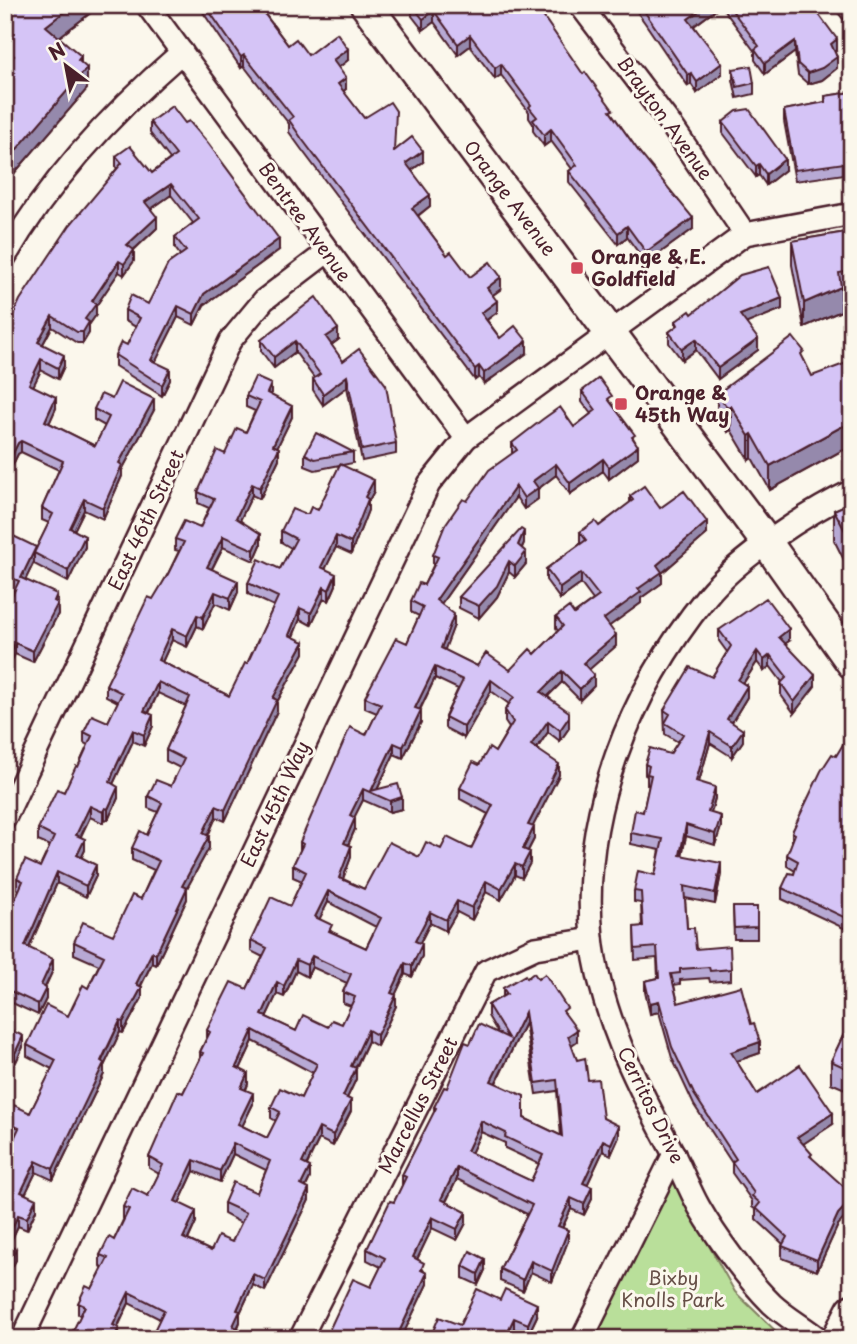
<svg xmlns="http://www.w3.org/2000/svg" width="857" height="1344" font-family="'Playpen Sans',sans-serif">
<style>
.green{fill:#b9df9a;stroke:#827f62;stroke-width:2}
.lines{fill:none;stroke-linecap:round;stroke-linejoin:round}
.street-casing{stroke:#4a1f2b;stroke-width:26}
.secondary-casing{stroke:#4a1f2b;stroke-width:35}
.street{stroke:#fbf7ec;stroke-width:21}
.secondary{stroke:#fbf7ec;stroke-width:30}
.wall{fill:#b7a9d4;stroke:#4a1f2b;stroke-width:2;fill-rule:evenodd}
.shaded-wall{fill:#9589ac;stroke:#4a1f2b;stroke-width:2}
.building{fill:#d5c4f6;stroke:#4a1f2b;stroke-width:2;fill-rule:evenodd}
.poi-dot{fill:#d1495b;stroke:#fbf7ec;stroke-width:2.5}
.labels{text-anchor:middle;stroke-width:6;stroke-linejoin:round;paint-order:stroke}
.street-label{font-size:19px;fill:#4a1f2b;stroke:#fbf7ec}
.poi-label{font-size:19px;font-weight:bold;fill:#4a1f2b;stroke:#fbf7ec;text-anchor:start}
.park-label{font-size:19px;fill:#664f47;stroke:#fbf7ec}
</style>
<rect width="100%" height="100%" fill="#fbf7ec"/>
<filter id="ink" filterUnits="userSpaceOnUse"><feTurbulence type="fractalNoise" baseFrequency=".0143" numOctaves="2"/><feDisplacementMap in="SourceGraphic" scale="14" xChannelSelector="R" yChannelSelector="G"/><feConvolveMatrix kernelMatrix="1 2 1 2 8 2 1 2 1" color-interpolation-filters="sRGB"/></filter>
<g filter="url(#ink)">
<path class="green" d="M671,1178L735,1292L784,1339H594Z"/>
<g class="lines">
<defs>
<g id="street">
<path d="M147,5L466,438"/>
<path d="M580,5L674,129L745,234"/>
<path d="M847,5L852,11"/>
<path d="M5,257C50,179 114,111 182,52"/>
<path d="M5,818L230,341L264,300L327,252"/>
<path d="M22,1339L429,484L466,438L745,234L852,214"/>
<path d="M300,1339L486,971L535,948L592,939"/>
<path d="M582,1339L674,1154"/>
<path d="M819,1339C804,1327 786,1317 772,1304C747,1279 716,1237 699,1207C688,1187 680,1165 669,1145C635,1081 600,1012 592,938C580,814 630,691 707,596C738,558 807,513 852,491"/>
</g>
<g id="secondary">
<path d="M366,5L767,543L852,663"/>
<path d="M837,1339L852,1310"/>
</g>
</defs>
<use href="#street" class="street-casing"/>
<use href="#secondary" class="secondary-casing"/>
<use href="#street" class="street"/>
<use href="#secondary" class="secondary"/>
</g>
<g class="wall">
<path d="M5,5H93V11L59,37L81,63L87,89L5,184Z"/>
<path d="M198,5H265V14L288,45L308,55L348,60L338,68L346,89L343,91L364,118L395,150L423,162L412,170L430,206L418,216L447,255L470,277L501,289L493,295L497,312L487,320L500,338L527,353L484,384L479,377L475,380L302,150L289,132V124L244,66L241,68Z"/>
<path d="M412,5H531L613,115L693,229L646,263L627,237L618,244L569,182V171L572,169L551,141L544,146L533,131V124L529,118V112L501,75L495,79L470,46L458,55L434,22L423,30L412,16Z"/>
<path d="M632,5H812L837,50L835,52L837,68L822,80L808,84L798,75L795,52L765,74L755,60V52L721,6L694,26L722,74L697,93L691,84L688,86L645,23Z"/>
<path d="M733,69L754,83V94L737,98L733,80Z"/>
<path d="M852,92V173L795,181L784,121V110L825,102V96Z"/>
<path d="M150,122L279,250L204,305L194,325L178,317L155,362L170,380L162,396L115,366V355L127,345L136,327L125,321V310L148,304L180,255L175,248V237L193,223L171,195L151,209L157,228L134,250V261L124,275L119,272L96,306V315L89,325V333L83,343H77L52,327L43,344L64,366L58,379L41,370L33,386L56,408L49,423L95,446L105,426L94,420V409L112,399L154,410L122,470V476L103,519L84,510L74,530L85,547L68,582L34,564V562L25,580L57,602L58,614L33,662L15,654L14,591L5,586V532L36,549L49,523L42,520V508L59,470L21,452L18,454L5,480V333L117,168L116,167V156L152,173L170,159L150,133Z"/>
<path d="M723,122L785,170L766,185L759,175L756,177L723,133Z"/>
<path d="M852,231V295L841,297V311L804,327L792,265V241Z"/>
<path d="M782,309L746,323L758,350L718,379L696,350L682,360L669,343V332L676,327V321L692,314Z"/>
<path d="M261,340H338L331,345L396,443V454L362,461L347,387L323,405L313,390V379L314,378L295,352L274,368L261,351Z"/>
<path d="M804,360L841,451L770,490L752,458L749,460L731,430L728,432L717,418V394Z"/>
<path d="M582,391L612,403L635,441L638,457L609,479L603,471L570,494L556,475L538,489V499L524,509L516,497L441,604L454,625L444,650L477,666L510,670L535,654L558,631L556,628V617L574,614L593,600L581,584L560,599L546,580V569L580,544V532L599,526L630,503V496L660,508L707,534L662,573V583L641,598V603L609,626L616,646L589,669L594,686L580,700L562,682L548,696L569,728L560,741L548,732L537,749L559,775L532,827L534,839L528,851L530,863L522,878L515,875L501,900L486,892L472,920L457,912L446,931L430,923L420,943L422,956L412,977L405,974L395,995L396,1006L377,1046L368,1041L356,1068V1079L347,1098L351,1111L333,1146L319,1139L307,1165L310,1178L306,1187L309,1200L265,1291L253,1285L240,1313V1322L238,1328L240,1339L160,1319L129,1303L118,1327L119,1339L70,1337L81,1316L78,1314V1303L92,1289L103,1267L100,1266V1255L114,1240L124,1218H123V1207L148,1196L159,1174L149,1168V1157L183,1093L200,1058V1052L207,1037V1030L247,989L263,957L251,951V940L290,906L302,881L293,877V865L300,851V842L366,735L377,713L365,708V697L407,643L419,616L411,612V601L424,585L433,566V555L467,501L512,454V443L574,427L591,414L582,402ZM435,678L458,689L445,717V728L464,738L491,691L509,704L505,710V722L509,728L495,752L479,765L460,788V799L488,814L471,849H441L419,857L364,889L343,879L351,857L348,845L355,829L354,817L363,800L390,812L402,809L377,790L394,754L403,758L421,722L420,710ZM328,902L376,927L366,948L332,932L319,919ZM312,967L347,983L343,992V1003L351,1006L342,1024L296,1031L266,1017L277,994L284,997L296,971L307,977ZM253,1041L313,1073L301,1098L271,1107V1118L276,1121L267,1138L242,1126L253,1104L246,1090L248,1084L240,1069ZM233,1154L266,1170L257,1193L224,1203V1214L241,1223L232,1242L211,1251L188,1240L196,1222L179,1203L194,1171L220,1182Z"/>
<path d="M271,395L292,417L277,447L279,459L260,499L252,495L240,520L261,545L254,561L223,547L212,569L238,592L230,610L215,603L203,629L197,626L187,647L172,640L162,662L229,696L247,664L274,606L248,594V583L280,569L291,548L281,542V531L304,514H308L318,510L340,465L315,470L305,466V454L353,452V463L342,465L374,491L368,502V510L351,554L336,547L325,569L336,585L329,601L324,598L311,625L300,619L293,637L304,653L277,702V711L225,821L216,817L208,836L209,848L187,888V899L156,965L152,963L141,986L142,998L123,1033L120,1032L104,1066V1074L53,1180L36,1172L25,1194L36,1210L27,1230L18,1226L9,1245L16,1260L6,1278L5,1277V1158L15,1137L6,1134V1122L30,1113L52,1069L27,1056V1045L68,1016L88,988L99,965L74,954V942L113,935L141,899L154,870L132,860V848L147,835L158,812L148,808V796L171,786L180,768L166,761V750L186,706L158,693L149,713L153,726L144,746L133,741L114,782L113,784L118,798L108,820L105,819L103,823L90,817L81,836L85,850L81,858L96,876L86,897L57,883L29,948L53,970L45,987L46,999L38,1015L6,1000L5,1001V911L9,913L19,890L17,889V878L40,867L50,846L38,841V829L64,792L78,767L88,745L84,743V732L108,722L118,702L106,696V685L168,574L179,551L175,550V539L200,528L209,508L198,503V492L225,454L246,432L255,411L246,407V396Z"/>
<path d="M852,502V582L849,578V570L834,540V510Z"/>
<path d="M524,543L522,548L526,564L515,577L509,572L497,597L479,618L459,608V597Z"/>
<path d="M719,630L789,641L785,643L815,686L794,713L781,695V683L782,682L770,666L764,671L757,662L743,684L747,697L732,722L743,741L732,757L710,743L699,782L715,798L711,813L721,827L715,845L686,836L682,855L721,874L715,904L685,898L687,928L696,949L731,969V980L710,982L709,978L680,980V984L674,985L678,1003L751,1024L760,1053L736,1061L757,1094L833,1124L803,1144L812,1158L838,1225L817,1271L782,1258V1246L783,1244L756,1219V1210L752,1207V1201L732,1173V1163L694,1105L672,1058L659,1012L650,1014L645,992V981L658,978L657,958L635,960L634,927H642L641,903L634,902V891L655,875L660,850L631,844V833L643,812L649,785H647V776L645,775V764L670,754L678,742L665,734L664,710L712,677L727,652L719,641Z"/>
<path d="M852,732V932L782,899V888L794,874L795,871L787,866V855L792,843V832L836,756L847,742Z"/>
<path d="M733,907H757V939H734Z"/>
<path d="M527,978L567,1017L577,1041L571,1045L577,1060L588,1080L603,1118L619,1137L611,1155L603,1151L587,1185L592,1199L584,1215L571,1209L562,1228L568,1241L552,1282L531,1272L523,1291L500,1281V1269L527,1214L457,1179L446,1202L466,1223L457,1240L432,1228L417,1259L424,1271L427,1284L403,1334L325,1339L371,1287L381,1267L367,1260V1249L394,1202L402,1186V1175L434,1113V1107L447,1088L470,1044L498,1033L488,1016V1005L503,996V988ZM525,1023L536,1094L557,1091L561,1136L524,1118L496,1083ZM481,1132L505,1143V1148L539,1164L531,1181L471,1153Z"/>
<path d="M852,995V1092L831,1083V1061L844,1034V1013Z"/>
<path d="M5,1027L23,1047L15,1064L5,1059Z"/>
<path d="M463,1266L485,1270L478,1285L463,1278Z"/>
<path d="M537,1316L528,1335L514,1329L509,1339H433V1331L460,1325Z"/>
</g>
<g class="shaded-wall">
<path d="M73,5H93V11L46,47V26Z"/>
<path d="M707,5H721V6L688,30V19Z"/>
<path d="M434,11V22L423,30V19Z"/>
<path d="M470,35V46L458,55V44Z"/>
<path d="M837,39V50L831,55V44Z"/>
<path d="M795,41V52L765,74V63Z"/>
<path d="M348,49V60L333,72V60Z"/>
<path d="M244,55V66L241,68V57Z"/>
<path d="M81,56V75L87,68V89L5,184V163Z"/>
<path d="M837,57V68L822,80L808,84V73Z"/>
<path d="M722,63V74L697,93V82Z"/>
<path d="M501,64V75L495,79V68Z"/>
<path d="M691,73V84L688,86V75Z"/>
<path d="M346,78V89L338,95V84Z"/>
<path d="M551,129V141L544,146V135Z"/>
<path d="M423,151V162L406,174V163Z"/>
<path d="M785,159V170L766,185V174Z"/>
<path d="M759,164V175L756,177V166Z"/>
<path d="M171,184V195L145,213V202Z"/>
<path d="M430,195V206L412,220V208Z"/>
<path d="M157,217V228L127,256V245Z"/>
<path d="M693,218V229L646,263V252Z"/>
<path d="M627,226V237L618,244V233Z"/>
<path d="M279,239V250L204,305L194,325V314L204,294Z"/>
<path d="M134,250V261L124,275V264Z"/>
<path d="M119,261V272L96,306V315L89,325V333L83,343V332L85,319L92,301Z"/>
<path d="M501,277V289L487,299V288Z"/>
<path d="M841,287V311L804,327V303Z"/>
<path d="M782,298V309L740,326V315Z"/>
<path d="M497,301V312L481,324V313Z"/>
<path d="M178,306V317L151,371V360Z"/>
<path d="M52,316V327L38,353V342Z"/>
<path d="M338,329V340L326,349V337Z"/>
<path d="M696,339V350L682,360V349Z"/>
<path d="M758,339V350L718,379V368Z"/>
<path d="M295,341V352L274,368V357Z"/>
<path d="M527,341V353L484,384V373Z"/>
<path d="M64,355V366L58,379V368Z"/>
<path d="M41,359V370L29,395V384Z"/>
<path d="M479,366V377L475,380V369Z"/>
<path d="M170,369V380L162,396V385Z"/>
<path d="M347,376V387L323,405V394Z"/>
<path d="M271,384V396L267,393Z"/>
<path d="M56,397V408L45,433V421Z"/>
<path d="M154,399V410L122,470V476L103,519V508L119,463Z"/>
<path d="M292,406V417L273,456V445Z"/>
<path d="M731,406V430L728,432V408Z"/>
<path d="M852,424V448L841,451L770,490V466L841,427Z"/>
<path d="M752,434V458L749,460V436Z"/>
<path d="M21,441V452L18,454L5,480V469L18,443Z"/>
<path d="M638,446V457L609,479V467Z"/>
<path d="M279,448V459L260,499V488Z"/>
<path d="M603,459V471L570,494V483Z"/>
<path d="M556,464V475L538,489V499L524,509V498L533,481Z"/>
<path d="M374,480V491L368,502V510L351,554V543L365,497Z"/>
<path d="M252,484V495L236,529V518Z"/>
<path d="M516,486V497L436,611V600Z"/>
<path d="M84,499V510L70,539V528Z"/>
<path d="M707,522V534L662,573V583L641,598V603L604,630V619L638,589L657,565Z"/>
<path d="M524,531V543L518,556V545Z"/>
<path d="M261,534V545L254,561V550Z"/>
<path d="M85,536V547L68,582V571Z"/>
<path d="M223,536V547L207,578V567Z"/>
<path d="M336,536V547L321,578V567Z"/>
<path d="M36,547L34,553V562L21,589V578Z"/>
<path d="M526,552V564L515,577V566Z"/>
<path d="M509,561V572L497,597L479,618V606Z"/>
<path d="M581,573V584L560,599V588Z"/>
<path d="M336,574V585L329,601V590Z"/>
<path d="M238,581V592L230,610V598Z"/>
<path d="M324,587V598L311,625V613Z"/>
<path d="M215,592V603L203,629V617Z"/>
<path d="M57,594L58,614L33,662V651Z"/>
<path d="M300,608V619L289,646V635Z"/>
<path d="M454,614V625L441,660V648Z"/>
<path d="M197,615V626L187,647V636Z"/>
<path d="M172,629V640L158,671V660Z"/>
<path d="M789,629V641L779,648V637Z"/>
<path d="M616,635V646L583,675V663Z"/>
<path d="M304,642V653L277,702V711L225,821V810L273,698Z"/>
<path d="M15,643V654L5,675V664Z"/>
<path d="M757,651V662L738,691V680Z"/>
<path d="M770,655V666L764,671V660Z"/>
<path d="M435,667V678L415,719V708Z"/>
<path d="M562,671V682L541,703V692Z"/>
<path d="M594,675V686L580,700V689Z"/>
<path d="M815,675V686L794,713V702Z"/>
<path d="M491,680V691L464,738V727Z"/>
<path d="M158,682V693L144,722V711Z"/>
<path d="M747,686V697L727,730V719Z"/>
<path d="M7,704V715L5,718V707Z"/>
<path d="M421,710V722L403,758V747Z"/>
<path d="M153,715V726L144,746V735Z"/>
<path d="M569,717V728L560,741V730Z"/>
<path d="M548,721V732L531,756V745Z"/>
<path d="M133,730V741L114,782L110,793V782L114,771Z"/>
<path d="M743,730V741L732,757V746Z"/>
<path d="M710,732V743L696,792V781Z"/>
<path d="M394,743V754L375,794L371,792Z"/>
<path d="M559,764V775L528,836V825Z"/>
<path d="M118,787V798L108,820V809Z"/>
<path d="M715,787V798L708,823V812Z"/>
<path d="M363,789V800L350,826V815Z"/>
<path d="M402,797V809L390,812V801Z"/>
<path d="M90,806V817L76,846V835Z"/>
<path d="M216,806V817L203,845V833Z"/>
<path d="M105,808V819L103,823V812Z"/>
<path d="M721,816V827L715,845V834Z"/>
<path d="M355,818V829L344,854V843Z"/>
<path d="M686,825V836L680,866V855Z"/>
<path d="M534,827V839L523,860V849Z"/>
<path d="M209,836V848L182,897V886Z"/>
<path d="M85,839V850L77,867V855Z"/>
<path d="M351,846V857L339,889V878Z"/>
<path d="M530,852V863L522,878V867Z"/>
<path d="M721,863V874L715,904V893Z"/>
<path d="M515,864V875L501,900V889Z"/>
<path d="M96,865V876L86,897V886Z"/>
<path d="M57,872V883L25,957V946Z"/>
<path d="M486,881V892L472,920V908Z"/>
<path d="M187,888V899L156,965V954Z"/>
<path d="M328,891V902L315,928V917Z"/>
<path d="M457,901V912L446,931V920Z"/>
<path d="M430,912V923L415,952V941Z"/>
<path d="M422,944V956L412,977V966Z"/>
<path d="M152,952V963L136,995V984Z"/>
<path d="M312,956V967L307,977V965Z"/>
<path d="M53,959V970L41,996V985Z"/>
<path d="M296,960V971L284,997V986Z"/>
<path d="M405,963V974L391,1004V993Z"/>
<path d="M277,982V994L262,1026V1015Z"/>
<path d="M142,987V998L123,1033V1022Z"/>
<path d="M46,988V999L38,1015V1004Z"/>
<path d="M396,995V1006L377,1046V1035Z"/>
<path d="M659,1001V1012L650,1014V1003Z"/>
<path d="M525,1012V1023L491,1092V1081Z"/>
<path d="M120,1021V1032L104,1066V1074L53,1180V1169Z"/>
<path d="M253,1030V1041L236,1078V1067Z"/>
<path d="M368,1030V1041L351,1077V1066Z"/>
<path d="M577,1030V1041L568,1048V1036Z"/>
<path d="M23,1036V1047L15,1064V1053Z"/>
<path d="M760,1042V1053L731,1063V1052Z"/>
<path d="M356,1068V1079L343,1107V1096Z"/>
<path d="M248,1073V1084L241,1099V1088Z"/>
<path d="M253,1093V1104L238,1135V1124Z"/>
<path d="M351,1100V1111L333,1146V1135Z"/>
<path d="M833,1113V1124L797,1148V1137Z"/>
<path d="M481,1121V1132L467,1162V1151Z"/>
<path d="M619,1126V1137L611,1155V1144Z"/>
<path d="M319,1128V1139L302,1174V1163Z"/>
<path d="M603,1140V1151L583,1194V1183Z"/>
<path d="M233,1143V1154L220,1182V1171Z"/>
<path d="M194,1160V1171L175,1212V1201Z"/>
<path d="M36,1161V1172L21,1203V1192Z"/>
<path d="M310,1167V1178L301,1196V1185Z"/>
<path d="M457,1167V1179L441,1211V1199Z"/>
<path d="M592,1187V1199L584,1215V1204Z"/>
<path d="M309,1189V1200L265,1291V1280Z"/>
<path d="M571,1198V1209L558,1237V1226Z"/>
<path d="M36,1199V1210L27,1230V1218Z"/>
<path d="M852,1199V1210L838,1225L817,1271V1260L838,1214Z"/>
<path d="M196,1211V1222L183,1250V1238Z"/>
<path d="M466,1212V1223L457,1240V1229Z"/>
<path d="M18,1215V1226L5,1253V1242Z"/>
<path d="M432,1217V1228L413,1268V1257Z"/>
<path d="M568,1230V1241L552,1282V1271Z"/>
<path d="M16,1249V1260L6,1278V1267Z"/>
<path d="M485,1259V1270L478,1285V1274Z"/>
<path d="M531,1261V1272L523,1291V1280Z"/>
<path d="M427,1273V1284L401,1339L399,1332Z"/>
<path d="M253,1274V1285L240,1313V1322L233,1337V1326L237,1310Z"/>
<path d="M129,1292V1303L113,1336V1325Z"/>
<path d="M537,1304V1316L528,1335V1324Z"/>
<path d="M514,1318V1329L509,1339H504Z"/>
<path d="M119,1328V1339H113Z"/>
<path d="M240,1329V1339H236Z"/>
</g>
<g class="building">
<path d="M5,5H73L46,26L81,56L78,60L87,68L5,163V66L14,56L5,45Z"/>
<path d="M205,5H264L260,8L288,45L296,39L308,55L337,33L348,49L333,60L346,78L338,84L364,118L390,102L396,111L394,151L412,137L423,151L406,163L430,195L412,208L447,255L451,252L470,277L490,262L501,277L487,288L497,301L481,313L500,338L515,326L527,341L484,373L479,366L475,369L302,139L289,120L293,117L244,55L241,57Z"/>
<path d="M412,5H531L533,8L536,6L583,74L585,72L613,110L610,111L639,152L693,218L646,252L627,226L618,233L569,171L577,165L551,129L544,135L533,120L537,117L529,107L531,105L501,64L495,68L470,35L458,44L434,11L423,19Z"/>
<path d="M640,5H707L688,19L722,63L697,82L691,73L688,75Z"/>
<path d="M728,5H812L837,39L831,44L837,57L822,68L808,73L798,64L795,41L765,63L755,49L759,46Z"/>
<path d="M751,66L754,83L737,87L733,69Z"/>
<path d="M852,92V162L795,170L784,110L826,102L825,96Z"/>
<path d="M172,106L185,123L189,121L208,143L279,239L204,294L194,314L178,306L151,360L170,369L162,385L115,355L121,342L127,345L140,318L125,310L131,295L148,304L168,264L186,251L175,237L199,219L171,184L145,202L157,217L127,245L134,250L124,264L119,261L92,301L96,304L85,319L89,322L83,332H77L52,316L38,342L64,355L58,368L41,359L29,384L56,397L45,421L95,446L109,417L94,409L101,394L112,399L120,382L154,399L119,463L122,465L103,508L84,499L70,528L85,536L68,571L34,553L53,514L42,508L63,461L21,441L18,443L5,469V333L20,300L70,225L122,163L116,156L130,146L152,173L176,155L150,122Z"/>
<path d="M749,109L785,159L766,174L759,164L756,166L723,122L737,111Z"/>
<path d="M852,231V271L839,273L841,287L804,303L792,241Z"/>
<path d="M769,267L782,298L740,315L758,339L718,368L696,339L682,349L669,332L678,325L676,321L690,311L692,314L740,275Z"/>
<path d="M316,297L338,329L326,337L343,361L359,349L386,385L396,443L362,450L347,376L323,394L313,379L320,374L295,341L274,357L261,340Z"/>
<path d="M793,337L804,351L801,354L812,376L852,361V424L841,427L770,466L752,434L749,436L731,406L728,408L717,394Z"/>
<path d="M255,377L271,384L267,393L292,406L273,445L279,448L260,488L252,484L236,518L261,534L254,550L223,536L207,567L238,581L230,598L215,592L203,617L197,615L187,636L172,629L158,660L229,696L245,663L247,664L278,597L248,583L259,559L280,569L296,539L281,531L292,509L304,514H308L311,507L318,510L340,464L374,480L365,497L368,499L351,543L336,536L321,567L336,574L329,590L324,587L311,613L300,608L289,635L304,642L273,698L277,700L225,810L216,806L203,833L209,836L182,886L187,888L156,954L152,952L136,984L142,987L123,1022L120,1021L101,1061L104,1063L53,1169L36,1161L21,1192L36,1199L27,1218L18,1215L5,1242V1158L19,1128L6,1122L14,1105L30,1113L56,1060L27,1045L46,1005L68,1016L83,985L88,988L104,956L74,942L83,922L113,935L132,895L141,899L159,861L132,848L140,831L147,835L162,803L148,796L156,780L171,786L184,759L166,750L190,697L158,682L144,711L153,715L144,735L133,730L114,771L110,782L118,787L108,809L105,808L103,812L90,806L76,835L85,839L77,855L96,865L86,886L57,872L25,946L53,959L41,985L46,988L38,1004L6,989L5,990V911L9,913L23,881L17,878L25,860L40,867L54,837L38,829L57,789L64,792L76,766L78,767L92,736L84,732L92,715L108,722L122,693L106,685L148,597L153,599L168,574L184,542L175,539L184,521L200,528L214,499L198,492L217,450L225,454L237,428L246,432L260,402L246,396Z"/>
<path d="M599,378L612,396L608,399L635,435L632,437L638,446L609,467L603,459L570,483L556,464L533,481L538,488L524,498L516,486L436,600L454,614L441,648L477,666L486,653L510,670L530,649L535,654L563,626L556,617L569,607L574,614L599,596L581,573L560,588L546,569L586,540L580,532L595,521L599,526L633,500L630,496L644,486L660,508L684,491L707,522L657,565L662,572L638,589L641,592L604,619L616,635L583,663L594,675L580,689L562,671L541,692L569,712V717L560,730L548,721L531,745L559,764L528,825L534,827L523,849L530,852L522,867L515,864L501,889L486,881L472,908L457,901L446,920L430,912L415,941L422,944L412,966L405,963L391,993L396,995L377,1035L368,1030L351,1066L356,1068L343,1096L351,1100L333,1135L319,1128L302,1163L310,1167L301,1185L309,1189L265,1280L253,1274L237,1310L240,1311L233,1326L240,1329L236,1339H150L164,1310L129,1292L113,1325L119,1328L113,1339H61L62,1337H70L85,1306L78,1303L86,1286L92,1289L108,1258L100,1255L109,1237L114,1240L129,1209L123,1207L132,1188L148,1196L163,1165L149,1157L178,1091L183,1093L203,1053L200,1052L210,1032L207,1030L231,982L247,989L267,948L251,940L271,897L290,906L306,872L293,865L303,844L300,842L350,727L366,735L381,704L365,697L396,638L407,643L423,607L411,601L419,583L424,585L438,557L433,555L445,525L463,499L467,501L489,470L517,450L512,443L543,419L560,407L574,427L596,410L582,391ZM435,667L463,680L445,717L464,727L491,680L514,697L505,710L513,722L495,752L489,748L479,765L473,762L460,788L493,805L471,849L447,837L441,849L426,842L419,857L389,842L364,889L339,878L351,846L344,843L355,818L350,815L363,789L390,801L402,797L398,784L371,791L394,743L403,747L421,710L415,708ZM328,891L381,918L366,948L329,931L332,925L315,917ZM312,956L351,974L343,992L355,997L342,1024L332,1020L328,1027L303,1015L296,1031L262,1015L277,982L284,986L296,960L307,965ZM253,1030L317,1064L301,1098L280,1088L271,1107L280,1112L267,1138L238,1124L253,1093L241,1088L248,1073L236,1067ZM233,1143L270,1161L257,1193L233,1182L224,1203L246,1213L232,1242L218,1236L211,1251L183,1238L196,1211L175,1201L194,1160L220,1171Z"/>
<path d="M316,433L353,452L315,459L305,454Z"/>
<path d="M852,502V544L834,510Z"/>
<path d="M521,529L524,531L518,545L526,552L515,566L509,561L497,586L479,606L459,597Z"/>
<path d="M5,532L36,547L21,578L57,594L54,601L58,603L33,651L15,643L5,664V610L19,581L5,575Z"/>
<path d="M766,598L789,629L779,637L815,675L794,702L781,683L787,677L770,655L764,660L757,651L738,680L747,686L727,719L743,730L732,746L710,732L696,781L715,787L708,812L721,816L715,834L686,825L680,855L721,863L715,893L684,886L687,928H694L696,949L730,946L731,969L710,971L709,967L680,969V973L671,974L678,1003L741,986L751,1024L754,1023L760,1042L731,1052L757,1094L800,1065L833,1113L797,1137L812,1154L810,1156L852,1194V1199L838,1214L817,1260L782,1246L787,1237L756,1208L760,1203L752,1196L754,1193L732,1162L736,1159L694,1094L672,1047L659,1001L650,1003L645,981L659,978L657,947L635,949L634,927L643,926L641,892L634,891L638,871L655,875L663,839L631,833L635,810L643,812L651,775L647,774L649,766L645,764L650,748L670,754L683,734L665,723L670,714L664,710L690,667L712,677L731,646L719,630Z"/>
<path d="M852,732V921L782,888L789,873L794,874L798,861L787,855L795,834L792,832L821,771L832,754L836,756L845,741L847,742Z"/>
<path d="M733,907H757V927L734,928Z"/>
<path d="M534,973L538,979L545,974L567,1008L563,1011L577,1030L568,1036L577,1060L585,1058L588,1080L598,1079L603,1118L619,1126L611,1144L603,1140L583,1183L592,1187L584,1204L571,1198L558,1226L568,1230L552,1271L531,1261L523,1280L500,1269L532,1205L457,1167L441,1199L466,1212L457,1229L432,1217L413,1257L424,1263L421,1270L427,1273L399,1332L414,1339H325L353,1279L371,1287L385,1258L367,1249L390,1201L394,1202L406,1177L402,1175L436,1108L434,1107L444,1087L447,1088L465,1042L470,1044L479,1024L508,1038L488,1005L507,994L503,988L525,975L527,978ZM525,1012L536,1083L557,1080L562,1136L524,1118V1096L491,1081ZM481,1121L506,1133L505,1137L543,1155L531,1181L467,1151Z"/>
<path d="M852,995V1016L844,1013Z"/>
<path d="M852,1017V1071L831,1061Z"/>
<path d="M5,1027L23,1036L15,1053L5,1048Z"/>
<path d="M5,1244L16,1249L6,1267L5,1266Z"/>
<path d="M470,1251L485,1259L478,1274L463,1266Z"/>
<path d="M477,1289L500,1300L505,1289L537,1304L528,1324L514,1318L504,1339H451L433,1331L439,1317L460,1325Z"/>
</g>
</g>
<g class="poi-dot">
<rect x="570" y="261" width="14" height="14" rx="3.5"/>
<rect x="614" y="397" width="14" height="14" rx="3.5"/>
</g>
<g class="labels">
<g class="street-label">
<text transform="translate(665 118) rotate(54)" y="7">Brayton Avenue</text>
<text transform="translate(510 198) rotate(53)" y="7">Orange Avenue</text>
<text transform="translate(305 222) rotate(54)" y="7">Bentree Avenue</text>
<text transform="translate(146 520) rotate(-65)" y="7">East 46th Street</text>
<text transform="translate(275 804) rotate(-65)" y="7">East 45th Way</text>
<text transform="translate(418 1105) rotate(-63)" y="7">Marcellus Street</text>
<text transform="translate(651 1105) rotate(64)" y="7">Cerritos Drive</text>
</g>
<g class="poi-label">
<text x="591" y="264">Orange &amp; E.<tspan x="591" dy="22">Goldfield</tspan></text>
<text x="635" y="400">Orange &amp;<tspan x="635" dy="22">45th Way</tspan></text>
</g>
<g class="park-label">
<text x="673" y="1285">Bixby<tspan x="673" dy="22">Knolls Park</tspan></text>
</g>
</g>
<rect width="857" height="1344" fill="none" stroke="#fbf7ec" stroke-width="28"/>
<rect x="14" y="14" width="829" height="1316" fill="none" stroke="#4a1f2b" stroke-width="2.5" filter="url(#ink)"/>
<g transform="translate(66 66) rotate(328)" stroke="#fbf7ec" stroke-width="5" paint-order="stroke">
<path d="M0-5L12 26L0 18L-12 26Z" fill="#4a1f2b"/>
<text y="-10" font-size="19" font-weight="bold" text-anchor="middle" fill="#4a1f2b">N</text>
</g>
</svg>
